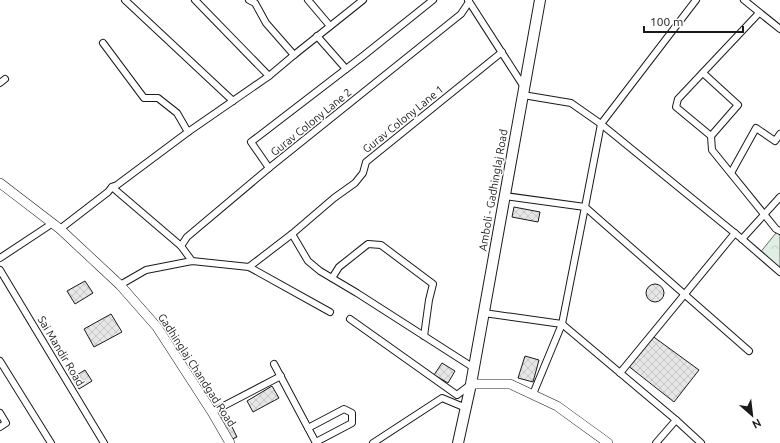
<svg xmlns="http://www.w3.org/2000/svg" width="780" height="443" font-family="Ubuntu,sans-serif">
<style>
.forest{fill:url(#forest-crowns);stroke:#6a6a6a}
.building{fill:url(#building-cross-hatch);stroke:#1a1a1a}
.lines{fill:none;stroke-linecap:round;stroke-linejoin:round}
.minor-casing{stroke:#1a1a1a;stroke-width:8}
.primary-casing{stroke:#1a1a1a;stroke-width:10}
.trunk-casing{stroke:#1a1a1a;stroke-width:12}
.minor{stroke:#fff;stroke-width:6}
.primary{stroke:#fff;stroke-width:9}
.trunk{stroke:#fff;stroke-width:10}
.labels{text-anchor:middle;stroke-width:3;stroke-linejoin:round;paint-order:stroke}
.street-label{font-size:11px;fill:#1a1a1a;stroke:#fff}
</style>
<defs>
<pattern id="forest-crowns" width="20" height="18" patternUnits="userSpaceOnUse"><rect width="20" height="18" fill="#e0efe3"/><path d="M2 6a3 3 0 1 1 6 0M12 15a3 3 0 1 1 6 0" fill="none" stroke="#c0ccc2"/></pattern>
<pattern id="building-cross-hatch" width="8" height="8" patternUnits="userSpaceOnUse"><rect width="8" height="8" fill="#e6e6e6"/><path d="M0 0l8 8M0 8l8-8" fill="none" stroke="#c5c5c5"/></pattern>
</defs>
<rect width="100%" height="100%" fill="#fff"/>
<path class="forest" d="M780,228V273L759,254Z"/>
<g class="building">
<path d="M514,207L540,212L538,222L512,217Z"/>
<path d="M85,281L93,293L75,304L67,291Z"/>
<circle cx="655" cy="293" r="9"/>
<path d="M111,314L122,332L94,347L84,329Z"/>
<path d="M651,335L699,370L674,402L627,365Z"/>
<path d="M525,356L539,360L533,382L518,378Z"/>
<path d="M442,363L455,371L448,383L434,375Z"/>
<path d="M85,370L92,381L79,389L72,378Z"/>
<path d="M272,386L279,398L253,412L247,401Z"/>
<path d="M226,415L237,437L230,440L218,419Z"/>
</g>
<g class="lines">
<defs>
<g id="minor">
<path d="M125,0L233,101"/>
<path d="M195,0L269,76"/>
<path d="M249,0L255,3L266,23L294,55"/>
<path d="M308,0L330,26"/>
<path d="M468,0L524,87"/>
<path d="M744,0L780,29"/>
<path d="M759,13L678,99L676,107L711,136L712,150L776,229L780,231"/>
<path d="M317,36L346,69"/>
<path d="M103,43L144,98H158L177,113L188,132"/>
<path d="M703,73L738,105L711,136"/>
<path d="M0,83L5,79"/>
<path d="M523,95L571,103L601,124L742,239L780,272"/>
<path d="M269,168L251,142L363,56L433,0"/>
<path d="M731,173L756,128L775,141L780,134"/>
<path d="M112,187L181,246"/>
<path d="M505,196L585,207L601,124L696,0"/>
<path d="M585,207L749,351"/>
<path d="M60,229L108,192L112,187L117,185L188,132L269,76L294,55L363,0"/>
<path d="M292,234L308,261L320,271L357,293L474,368"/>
<path d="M742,239L780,197"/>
<path d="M0,258L53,223"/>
<path d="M192,261L181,246L187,237L269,168L461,14L469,2"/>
<path d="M249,267L292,234L334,198L355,183L363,173L366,162L502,52"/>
<path d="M0,270L104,443"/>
<path d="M332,278L339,267L368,244L381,245L433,284L429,300L424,336"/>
<path d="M120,285L146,270L192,261L249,267L330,312"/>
<path d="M484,313L562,324L676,420L701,443"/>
<path d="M350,319L457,395L470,385"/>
<path d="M0,361L51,443"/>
<path d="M274,364L316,443"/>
<path d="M620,373L735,233"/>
<path d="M533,394L562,324L585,207"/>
<path d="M212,412L281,376"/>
<path d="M0,413L6,423L0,427"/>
<path d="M308,428L344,409L352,413V423L316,442"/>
<path d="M373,443L442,398L466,408"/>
<path d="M656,443L676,420"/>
</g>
<g id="primary">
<path d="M0,183L60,229L120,285L157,327L212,412L230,443"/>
<path d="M471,384H510L557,406L608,443"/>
</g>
<path id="trunk" d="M458,443L471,384L540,0"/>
</defs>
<use href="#minor" class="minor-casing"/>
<use href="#primary" class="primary-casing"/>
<use href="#trunk" class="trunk-casing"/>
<use href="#minor" class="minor"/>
<use href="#primary" class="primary"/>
<use href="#trunk" class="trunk"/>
</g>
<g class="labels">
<g class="street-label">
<text transform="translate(403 119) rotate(-39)" y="4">Gurav Colony Lane 1</text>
<text transform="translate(311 122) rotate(-39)" y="4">Gurav Colony Lane 2</text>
<text transform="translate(493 190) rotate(-80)" y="4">Amboli - Gadhinglaj Road</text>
<text transform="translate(61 351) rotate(59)" y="4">Sai Mandir Road</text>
<text transform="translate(197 370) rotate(57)" y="4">Gadhinglaj Chandgad Road</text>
</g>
</g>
<g transform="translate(752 415) rotate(152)" stroke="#ffffff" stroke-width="3" paint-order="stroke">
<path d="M0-3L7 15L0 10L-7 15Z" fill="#1a1a1a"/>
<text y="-6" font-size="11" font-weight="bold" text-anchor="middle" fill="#1a1a1a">N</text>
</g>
<path d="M644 26v6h99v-6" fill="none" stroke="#1a1a1a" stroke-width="2"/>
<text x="650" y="26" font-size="12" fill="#1a1a1a" stroke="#ffffff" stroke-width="3" paint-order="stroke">100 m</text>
</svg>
